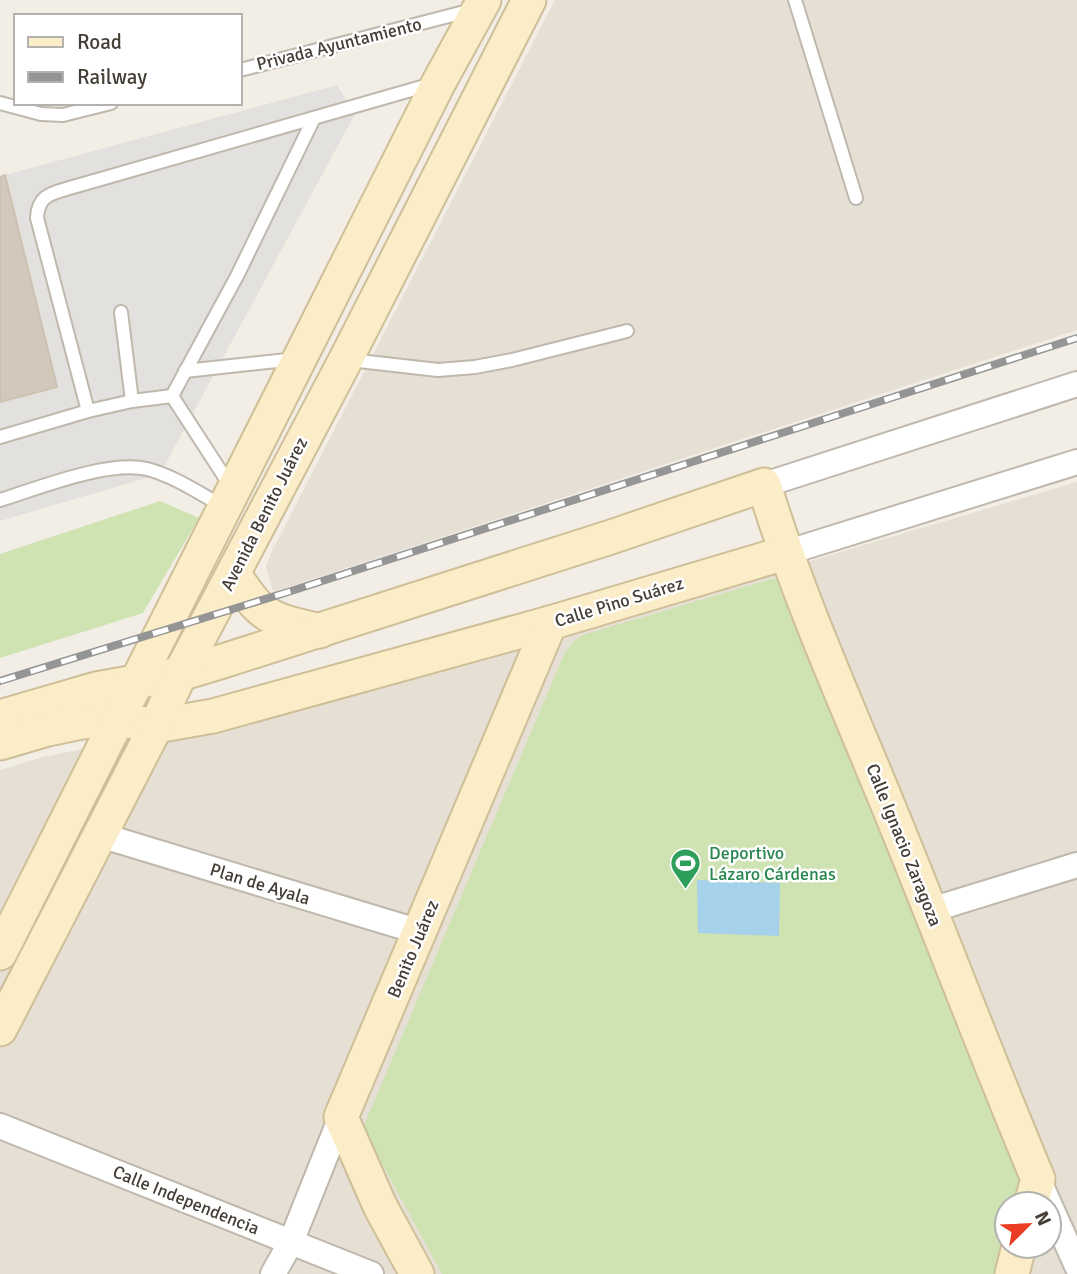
<svg xmlns="http://www.w3.org/2000/svg" width="1077" height="1274" font-family="Signika,sans-serif">
<style>
.residential{fill:#e5dfd4;fill-rule:evenodd}
.grass{fill:#cee3b1}
.parking{fill:#e3e1de}
.water{fill:#a6d1eb}
.building{fill:#d2c9bc;stroke:#cdc1b0;stroke-width:2}
.lines{fill:none;stroke-linecap:round;stroke-linejoin:round}
.lane-casing{stroke:#bfb8ac;stroke-width:16}
.street-casing{stroke:#bfb8ac;stroke-width:28}
.secondary-casing{stroke:#cfbf98;stroke-width:37}
.lane{stroke:#fff;stroke-width:12}
.street{stroke:#fff;stroke-width:24}
.secondary{stroke:#fbedc7;stroke-width:33}
.rail-casing{stroke:#959595;stroke-width:8}
.rail{stroke:#fff;stroke-width:5;stroke-dasharray:16;stroke-linecap:butt}
.labels{text-anchor:middle;stroke-width:5;stroke-linejoin:round;paint-order:stroke}
.street-label{font-size:18px;fill:#443e36;stroke:#fff}
.leisure-label{font-size:18px;fill:#27864d;stroke:#fff;text-anchor:start}
</style>
<rect width="100%" height="100%" fill="#f2eee6"/>
<g class="residential">
<path d="M555,0H1077V330L273,592L266,566L272,551Z"/>
<path d="M1077,482V1274H0V770L43,757L291,708L574,631ZM1007,1204H1049V1246H1007Z"/>
</g>
<g class="grass">
<path d="M160,501L199,518L143,613L0,658V554Z"/>
<path d="M772,579L781,580L1022,1171L1013,1204H1007V1226L994,1274H442L363,1128L565,652L574,641L583,635Z"/>
</g>
<path class="parking" d="M337,85L355,114L160,474L0,521V402L57,387L5,175Z"/>
<path class="water" d="M697,880L780,883L779,936L698,933Z"/>
<path class="building" d="M5,175L57,387L0,402V177Z"/>
<g class="lines">
<defs>
<g id="lane">
<path d="M795,0L856,198"/>
<path d="M240,70L472,10"/>
<path d="M0,103L41,114L63,115L111,103"/>
<path d="M121,312L132,401"/>
<path d="M350,360L438,370L475,367L512,360L627,331"/>
<path d="M185,371L296,359"/>
<path d="M88,411L132,401L172,396"/>
<path d="M0,437L88,411L37,218C38,194 53,193 73,187L432,84"/>
<path d="M231,487L172,396L237,276L314,118"/>
<path d="M0,500C39,488 108,460 147,469C174,476 199,493 224,507"/>
</g>
<g id="street">
<path d="M764,485L1077,384"/>
<path d="M785,553L1077,462"/>
<path d="M100,835L420,932"/>
<path d="M931,910L1077,865"/>
<path d="M0,1126L371,1274"/>
<path d="M1038,1179L1077,1266"/>
<path d="M273,1274L291,1242L341,1117"/>
</g>
<g id="secondary">
<path d="M234,574C262,619 270,619 320,631"/>
<path d="M0,717L96,689L180,674L223,661L611,537L764,485C799,600 849,709 894,820C943,940 988,1060 1038,1179L1031,1204"/>
<path d="M0,743L48,729L82,722L117,719L156,726L213,716L550,623L785,553"/>
<path d="M0,953L439,82L484,0"/>
<path d="M0,1029L156,726L180,674L346,359L529,0"/>
<path d="M417,1274L380,1206L341,1117L550,623"/>
<path d="M1012,1274L1019,1246"/>
</g>
</defs>
<use href="#lane" class="lane-casing"/>
<use href="#street" class="street-casing"/>
<use href="#secondary" class="secondary-casing"/>
<use href="#lane" class="lane"/>
<use href="#street" class="street"/>
<use href="#secondary" class="secondary"/>
<defs>
<path id="rail" d="M0,681L288,592L1077,338"/>
</defs>
<use href="#rail" class="rail-casing"/>
<use href="#rail" class="rail"/>
</g>
<defs>
<symbol id="stadium-pin" viewBox="-11 -11 22 30"><path d="M0 17L-7.5 6A9.5 9.5 0 1 1 7.5 6Z" fill="#2e9e5b" stroke="#fff"/><path d="M0-5a6.5 5 0 1 0 0 10a6.5 5 0 1 0 0-10ZM-3.5-1.8h7v3.6h-7Z" fill="#fff"/></symbol>
</defs>
<g fill-rule="evenodd">
<use href="#stadium-pin" x="668" y="846" width="35" height="47"/>
</g>
<g class="labels">
<g class="street-label">
<text transform="translate(339 44) rotate(-14)" y="6">Privada Ayuntamiento</text>
<text transform="translate(264 514) rotate(-63)" y="6">Avenida Benito Juárez</text>
<text transform="translate(619 602) rotate(-17)" y="6">Calle Pino Suárez</text>
<text transform="translate(904 845) rotate(68)" y="6">Calle Ignacio Zaragoza</text>
<text transform="translate(260 884) rotate(17)" y="6">Plan de Ayala</text>
<text transform="translate(413 949) rotate(-67)" y="6">Benito Juárez</text>
<text transform="translate(186 1200) rotate(22)" y="6">Calle Independencia</text>
</g>
<g class="leisure-label">
<text x="709" y="859">Deportivo<tspan x="709" dy="21">Lázaro Cárdenas</tspan></text>
</g>
</g>
<rect x="14" y="14" width="228" height="91" fill="#ffffff" stroke="#b4b2af" stroke-width="2"/>
<rect x="28" y="37" width="35" height="10" fill="#fbedc7" stroke="#b4b2af" stroke-width="2"/>
<text x="77" y="49" font-size="21" fill="#443e36">Road</text>
<rect x="28" y="72" width="35" height="10" fill="#959595" stroke="#b4b2af" stroke-width="2"/>
<text x="77" y="84" font-size="21" fill="#443e36">Railway</text>
<g transform="translate(1028 1225) rotate(66)"><circle r="33" fill="#ffffff" stroke="#b4b2af" stroke-width="2"/>
<path d="M0-5L12 26L0 18L-12 26Z" fill="#eb3c24"/>
<text y="-10" font-size="19" font-weight="bold" text-anchor="middle" fill="#443e36">N</text>
</g>
</svg>
